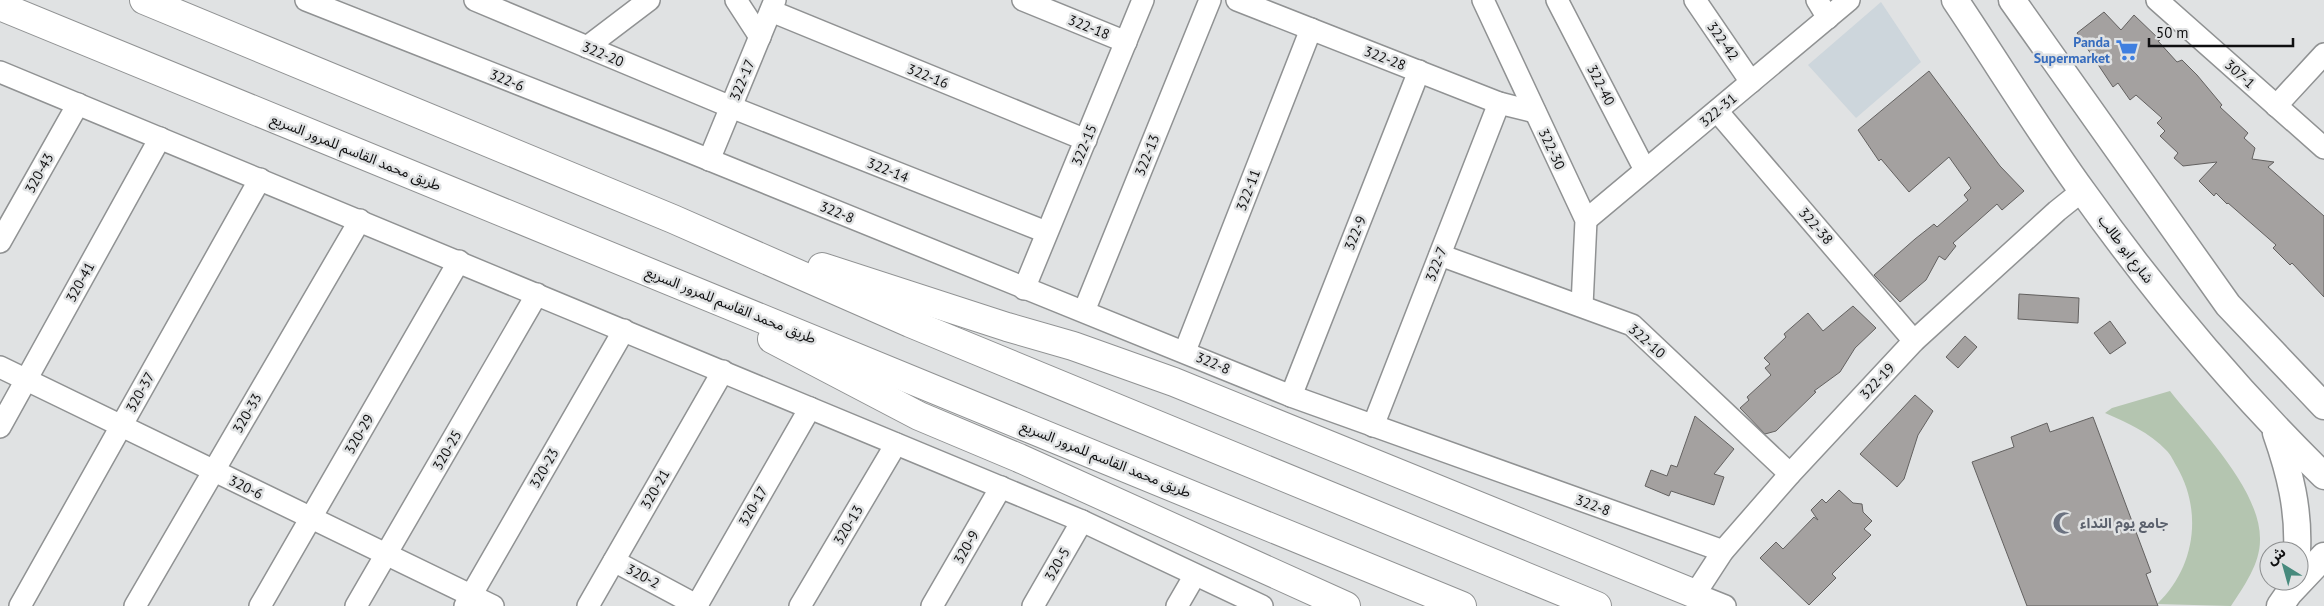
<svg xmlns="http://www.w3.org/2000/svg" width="2324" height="606" font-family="'PT Sans','Noto Sans Arabic',sans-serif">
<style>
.built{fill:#cdd6dc}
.green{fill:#b4c5b0}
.building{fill:#a4a1a0;stroke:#636160}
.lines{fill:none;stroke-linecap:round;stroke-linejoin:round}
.minor-casing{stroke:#909293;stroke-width:24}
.major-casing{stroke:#909293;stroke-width:29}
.highway-casing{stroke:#909293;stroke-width:30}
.minor{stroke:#fff;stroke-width:21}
.major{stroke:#fff;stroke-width:26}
.highway{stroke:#fff;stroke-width:28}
.labels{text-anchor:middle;stroke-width:5;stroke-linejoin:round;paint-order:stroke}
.street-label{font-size:14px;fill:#0f0f10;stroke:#e0e2e3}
.shop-label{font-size:14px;font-weight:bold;fill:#366cbe;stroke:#e0e2e3;text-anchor:end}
.worship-label{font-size:14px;font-weight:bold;fill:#5b616d;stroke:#e0e2e3;text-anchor:start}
</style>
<rect width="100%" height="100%" fill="#e0e2e3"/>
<path class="built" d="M1881,2L1921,62L1856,118L1808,65Z"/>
<path class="green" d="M2170,391C2200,429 2261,490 2260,540C2260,564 2244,586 2231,606L2157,604C2195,568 2203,512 2177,467C2174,462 2171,455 2167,451C2149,432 2128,423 2105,413L2112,408Z"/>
<g class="building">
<path d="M2104,12L2121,30L2134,15L2160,40L2158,41L2177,62L2182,60L2197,75L2222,105L2220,107L2248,133L2244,138L2255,148L2252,159L2274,162L2268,167L2324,216V297L2292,263L2290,265L2273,248L2276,245L2228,203L2227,204L2216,193L2214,196L2199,181L2217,162L2183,166L2174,158L2178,153L2160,136L2165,131L2157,123L2162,118L2136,95L2130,100L2118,83L2113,87L2077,33Z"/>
<path d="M1929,71L2000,166L2024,191L2002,210L1997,204L1953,243L1956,246L1945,260L1939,256L1926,280L1900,302L1874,275L1915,239L1934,224L1937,227L1968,200L1964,195L1971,188L1949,157L1909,192L1881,159L1879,161L1858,130Z"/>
<path d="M2019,294L2079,298L2078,323L2018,319Z"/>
<path d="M1853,306L1876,328L1855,348L1840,372L1814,391L1816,392L1776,431L1765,434L1740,408L1749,400L1747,397L1771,375L1765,368L1770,364L1764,358L1786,337L1784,334L1808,313L1823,331Z"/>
<path d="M2110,321L2126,343L2110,354L2094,333Z"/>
<path d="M1965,336L1977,347L1958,368L1946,357Z"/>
<path d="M1915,395L1933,411L1918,435L1904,479L1897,487L1860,454Z"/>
<path d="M1695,416L1734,449L1714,474L1724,477L1714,505L1671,491L1669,496L1645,486L1651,470L1667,476L1671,465L1677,467Z"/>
<path d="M2093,417L2151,572L2146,574L2158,606H2027L1972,462L2014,447L2011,437L2047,423L2050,432Z"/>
<path d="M1839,490L1853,503L1862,504L1863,512L1872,521L1864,529L1871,535L1832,574L1836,578L1809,605L1760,558L1776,542L1783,549L1814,517L1818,520L1811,510L1822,499L1826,503Z"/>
</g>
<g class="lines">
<defs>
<g id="minor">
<path d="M306,0L663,141L1291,396L1723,551"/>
<path d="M475,0L731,107L1046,232"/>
<path d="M736,0L760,37"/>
<path d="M1023,0L1126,42"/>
<path d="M1237,0L1499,103L1535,112"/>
<path d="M1483,0L1586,220L1582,306"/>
<path d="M1557,0L1645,170"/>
<path d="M1695,0L1751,82"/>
<path d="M1817,0L1828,18"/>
<path d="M2157,0L2324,148"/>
<path d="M771,11L1086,140"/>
<path d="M587,47L649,0"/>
<path d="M0,72L1082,521L1262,606"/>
<path d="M2276,106L2324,54"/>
<path d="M1717,111L1914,341"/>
<path d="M709,160L775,0"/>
<path d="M1586,220L1849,0"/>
<path d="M0,242L78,104"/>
<path d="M1440,255L1632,325L1790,474"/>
<path d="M1024,289L1143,0"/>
<path d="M1084,311L1210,0"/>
<path d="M1185,351L1311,29"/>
<path d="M0,367L493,606"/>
<path d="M1291,396L1419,71"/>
<path d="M1373,426L1499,103"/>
<path d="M0,427L160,138"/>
<path d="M614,561L698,606"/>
<path d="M697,605L810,408"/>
<path d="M20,606L260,179"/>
<path d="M135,606L360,220"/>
<path d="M260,606L459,261"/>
<path d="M356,606L537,294"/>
<path d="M465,606L624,330"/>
<path d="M588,606L723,371"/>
<path d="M800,606L896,444"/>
<path d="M932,606L1001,487"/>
<path d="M1033,606L1082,521"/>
<path d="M1177,606L1195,575"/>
<path d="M1725,606L1695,594L1723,551L1790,474L1914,341L2057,211L2082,191"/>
</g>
<g id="major">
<path d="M1955,0C1998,64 2038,130 2083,192C2155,293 2235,389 2324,476"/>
<path d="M2012,0L2228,305L2324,406"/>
<path d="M2276,433C2290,473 2299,509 2297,551"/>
<path d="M2280,606L2289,593L2324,556"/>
</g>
<g id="highway">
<path d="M144,0L673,219L910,323L1597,606"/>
<path d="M0,6L1462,606"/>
<path d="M822,267L1007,327L1073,346L1174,382L1695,594"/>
<path d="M772,339L919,416L1019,458L1346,606"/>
</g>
</defs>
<use href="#minor" class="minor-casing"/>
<use href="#major" class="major-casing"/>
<use href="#highway" class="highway-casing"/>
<use href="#minor" class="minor"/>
<use href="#major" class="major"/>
<use href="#highway" class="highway"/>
</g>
<defs>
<symbol id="supermarket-bare" viewBox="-9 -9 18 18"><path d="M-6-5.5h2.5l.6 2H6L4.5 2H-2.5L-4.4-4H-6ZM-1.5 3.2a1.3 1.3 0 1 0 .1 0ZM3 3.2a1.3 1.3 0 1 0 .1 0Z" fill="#3f7fe0" stroke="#e0e2e3" stroke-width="2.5" paint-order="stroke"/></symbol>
<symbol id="mosque-bare" viewBox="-9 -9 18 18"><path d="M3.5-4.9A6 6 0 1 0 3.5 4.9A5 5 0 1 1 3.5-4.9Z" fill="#6b7280" stroke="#e0e2e3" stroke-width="2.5" paint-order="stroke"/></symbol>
</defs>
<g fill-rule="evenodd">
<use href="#supermarket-bare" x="2111" y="34" width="32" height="32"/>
<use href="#mosque-bare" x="2048" y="507" width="32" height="32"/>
</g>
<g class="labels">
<g class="street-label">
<text transform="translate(1089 27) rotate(22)" y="5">322-18</text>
<text transform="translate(1723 41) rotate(55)" y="5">322-42</text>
<text transform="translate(603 54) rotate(23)" y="5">322-20</text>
<text transform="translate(1385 58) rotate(21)" y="5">322-28</text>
<text transform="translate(2240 74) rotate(42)" y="5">307-1</text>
<text transform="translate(928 76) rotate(22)" y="5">322-16</text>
<text transform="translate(507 80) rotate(22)" y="5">322-6</text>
<text transform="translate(742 80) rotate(-67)" y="5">322-17</text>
<text transform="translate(1601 85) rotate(63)" y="5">322-40</text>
<text transform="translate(1718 110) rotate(-40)" y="5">322-31</text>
<text transform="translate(1084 145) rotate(-67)" y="5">322-15</text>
<text transform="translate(1552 149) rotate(65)" y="5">322-30</text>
<text transform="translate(356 152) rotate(22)" y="5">طريق محمد القاسم للمرور السريع</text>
<text transform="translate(1147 155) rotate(-68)" y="5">322-13</text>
<text transform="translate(888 170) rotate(22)" y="5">322-14</text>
<text transform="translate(39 173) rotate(-61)" y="5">320-43</text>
<text transform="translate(1248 190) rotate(-69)" y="5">322-11</text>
<text transform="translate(837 212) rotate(22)" y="5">322-8</text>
<text transform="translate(1816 226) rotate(49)" y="5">322-38</text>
<text transform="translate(1355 233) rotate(-68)" y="5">322-9</text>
<text transform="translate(2126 249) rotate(53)" y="5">شارع ابو طالب</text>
<text transform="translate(1436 264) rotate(-69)" y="5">322-7</text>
<text transform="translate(80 282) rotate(-61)" y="5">320-41</text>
<text transform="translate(731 305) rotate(22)" y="5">طريق محمد القاسم للمرور السريع</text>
<text transform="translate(1647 341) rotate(41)" y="5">322-10</text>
<text transform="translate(1213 363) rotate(23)" y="5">322-8</text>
<text transform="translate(1877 381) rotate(-47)" y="5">322-19</text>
<text transform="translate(140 392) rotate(-61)" y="5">320-37</text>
<text transform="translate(247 413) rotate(-60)" y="5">320-33</text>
<text transform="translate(359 434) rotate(-60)" y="5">320-29</text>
<text transform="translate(447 450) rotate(-60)" y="5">320-25</text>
<text transform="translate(1106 459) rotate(22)" y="5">طريق محمد القاسم للمرور السريع</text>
<text transform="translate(544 468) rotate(-60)" y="5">320-23</text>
<text transform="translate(246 487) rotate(26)" y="5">320-6</text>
<text transform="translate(655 489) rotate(-60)" y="5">320-21</text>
<text transform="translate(1593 505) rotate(20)" y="5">322-8</text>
<text transform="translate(753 506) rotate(-60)" y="5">320-17</text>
<text transform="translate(848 525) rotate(-59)" y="5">320-13</text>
<text transform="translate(966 547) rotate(-60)" y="5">320-9</text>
<text transform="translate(1057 564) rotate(-60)" y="5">320-5</text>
<text transform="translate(643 576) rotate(28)" y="5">320-2</text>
</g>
<g class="shop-label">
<text x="2110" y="47">Panda<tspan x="2110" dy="16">Supermarket</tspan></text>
</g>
<g class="worship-label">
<text x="2080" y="528">جامع يوم النداء</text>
</g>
</g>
<g transform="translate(2284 566) rotate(323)"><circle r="24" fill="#e0e2e3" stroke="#8c8e8f"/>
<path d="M0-4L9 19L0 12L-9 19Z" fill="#478a7d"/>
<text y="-8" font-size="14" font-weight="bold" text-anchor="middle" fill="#0f0f10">ش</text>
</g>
<path d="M2149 38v8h144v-8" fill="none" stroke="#0f0f10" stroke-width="2.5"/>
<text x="2156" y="38" font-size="15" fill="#0f0f10" stroke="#e0e2e3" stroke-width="4" paint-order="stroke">50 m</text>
</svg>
